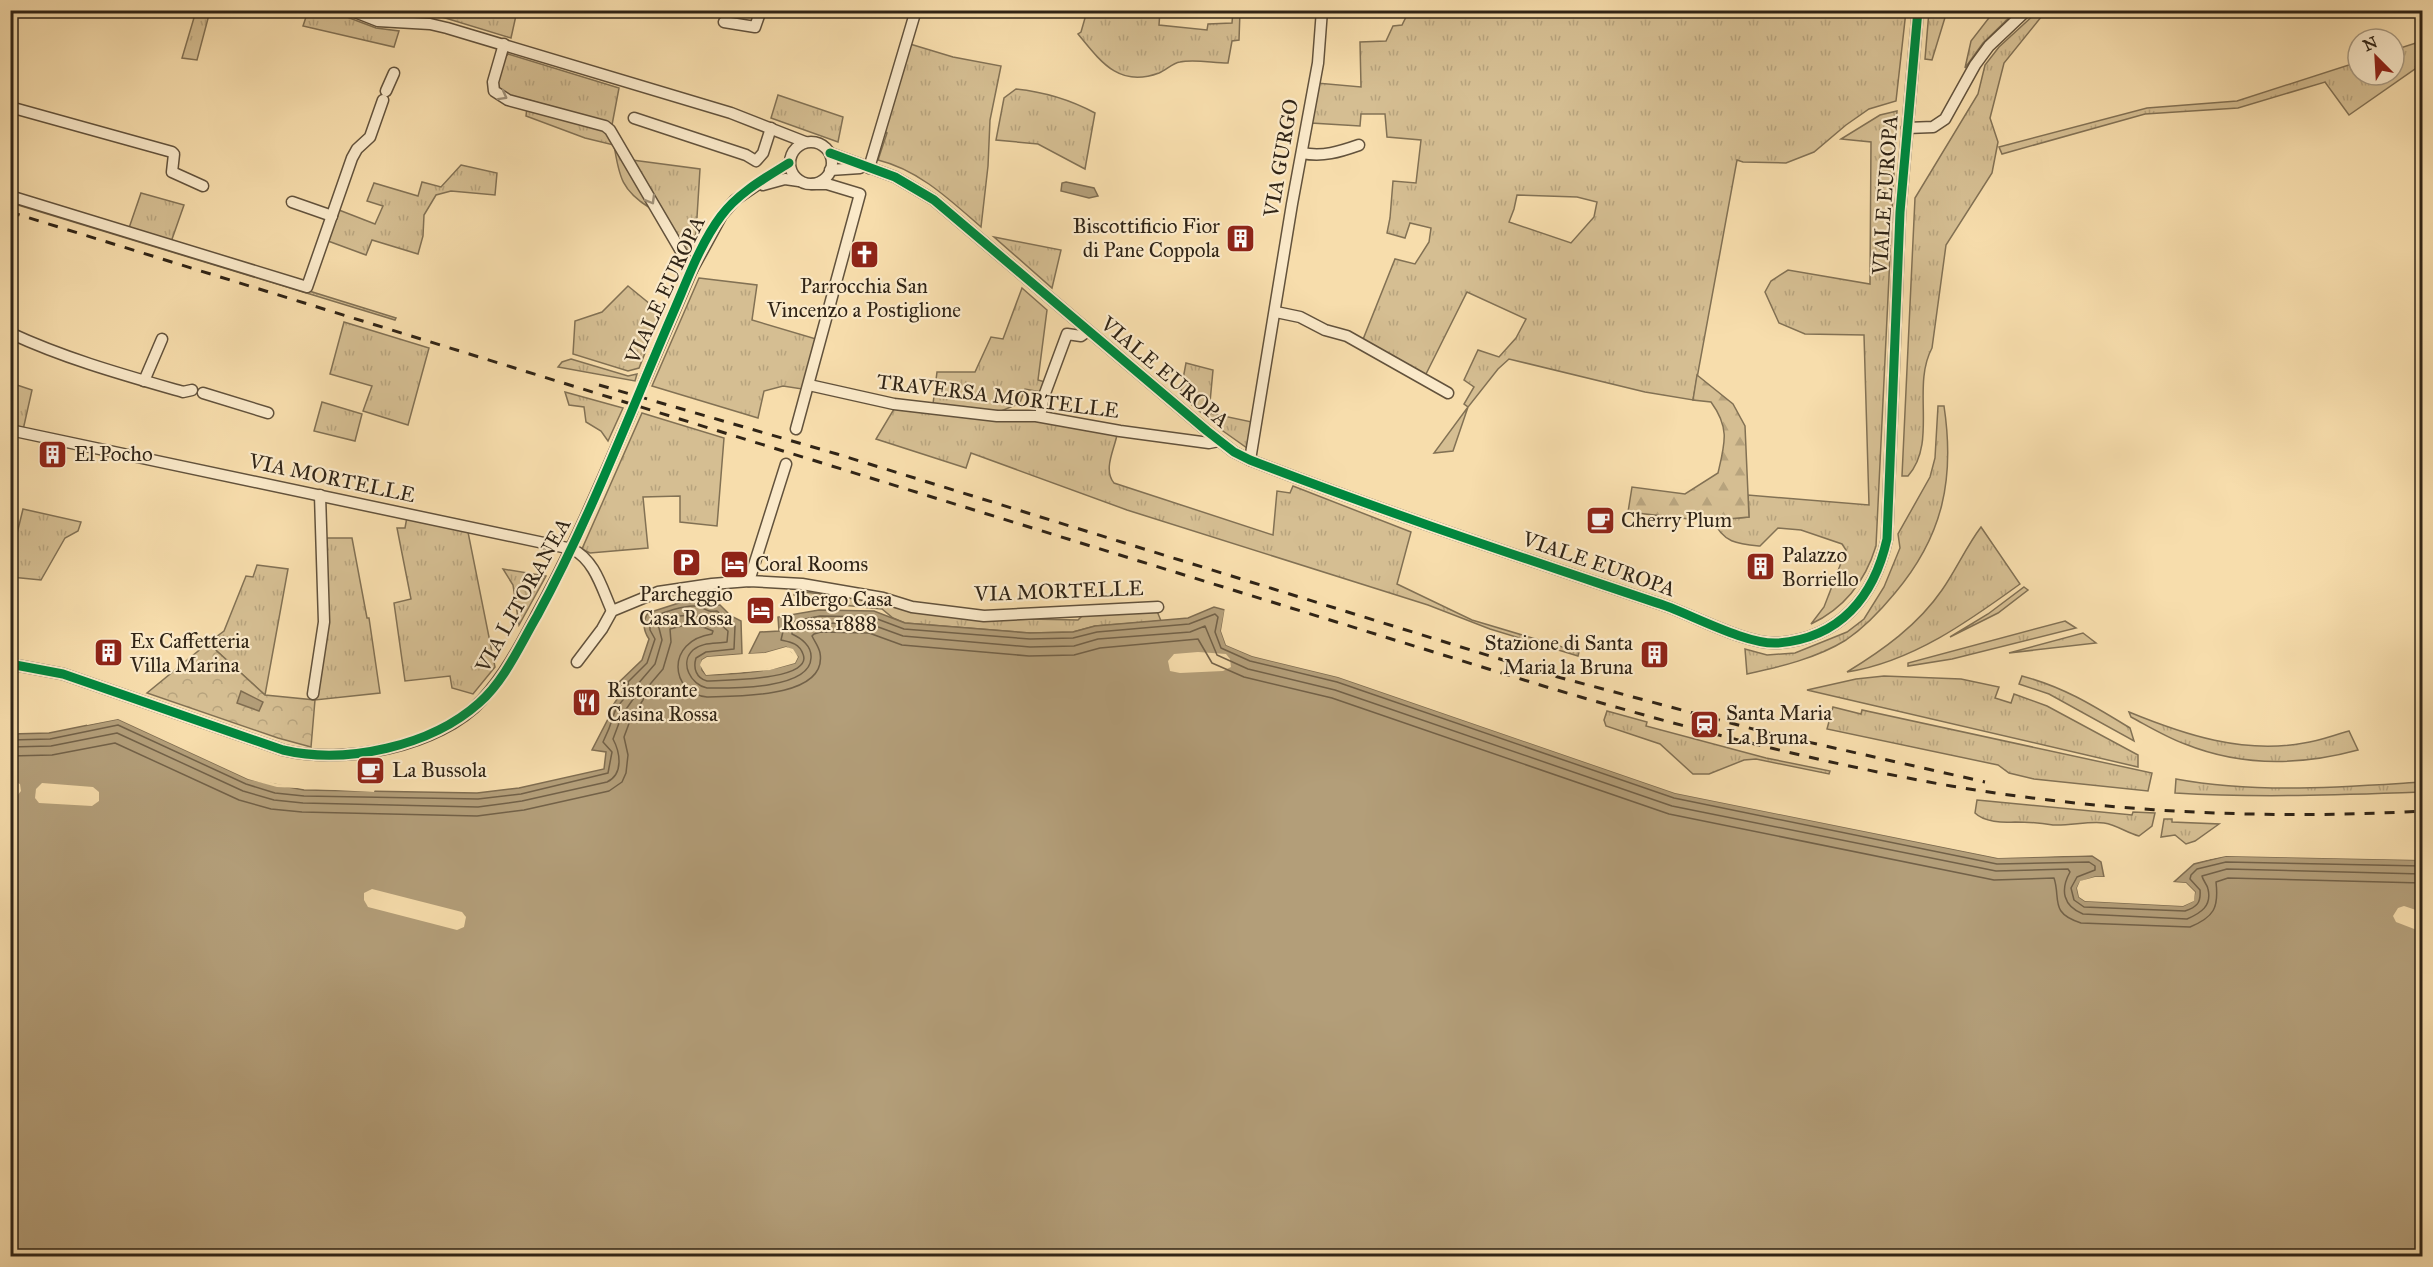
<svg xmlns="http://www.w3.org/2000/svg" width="2433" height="1267" font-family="'IM FELL Great Primer',serif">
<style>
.grass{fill:url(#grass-tufts);stroke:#827154;stroke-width:1.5;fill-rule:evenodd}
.forest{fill:url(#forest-firs);stroke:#827154;stroke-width:1.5}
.park{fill:url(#park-crowns);stroke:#827154;stroke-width:1.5}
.water{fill:#b39e79;stroke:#7f6d51;stroke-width:1.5}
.pier{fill:#f7ddac}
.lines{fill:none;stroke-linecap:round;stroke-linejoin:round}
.shore{stroke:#726148;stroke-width:1.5}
.minor-tunnel{stroke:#cfb88e;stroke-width:10;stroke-dasharray:10 5;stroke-linecap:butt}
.minor-casing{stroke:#62523c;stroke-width:13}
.minor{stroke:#fae9c9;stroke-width:10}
.rail{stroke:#302416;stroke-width:3;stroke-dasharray:10 10;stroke-linecap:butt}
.cycleway-casing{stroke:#fae9c9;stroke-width:13}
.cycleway{stroke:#00873e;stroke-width:9}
.oneway{stroke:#9f9078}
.labels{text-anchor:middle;stroke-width:4.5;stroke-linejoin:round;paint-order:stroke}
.street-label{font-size:21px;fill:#302416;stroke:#fae9c9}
.poi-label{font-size:21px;fill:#302416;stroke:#fae9c9;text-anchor:start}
</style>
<defs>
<pattern id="grass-tufts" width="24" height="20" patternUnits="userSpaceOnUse" patternTransform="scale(1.5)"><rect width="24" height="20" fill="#d5be92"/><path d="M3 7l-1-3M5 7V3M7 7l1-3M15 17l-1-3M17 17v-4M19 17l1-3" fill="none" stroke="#b7a37d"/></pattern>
<pattern id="forest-firs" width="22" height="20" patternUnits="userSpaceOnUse" patternTransform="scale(1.5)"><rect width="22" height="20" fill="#d5be92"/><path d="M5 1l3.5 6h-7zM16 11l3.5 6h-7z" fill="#b7a37d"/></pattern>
<pattern id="park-crowns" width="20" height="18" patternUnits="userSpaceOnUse" patternTransform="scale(1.5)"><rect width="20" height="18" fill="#d5be92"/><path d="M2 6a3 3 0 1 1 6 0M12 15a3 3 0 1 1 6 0" fill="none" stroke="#b7a37d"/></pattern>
</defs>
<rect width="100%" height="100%" fill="#f7ddac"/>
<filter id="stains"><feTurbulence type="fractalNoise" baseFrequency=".00333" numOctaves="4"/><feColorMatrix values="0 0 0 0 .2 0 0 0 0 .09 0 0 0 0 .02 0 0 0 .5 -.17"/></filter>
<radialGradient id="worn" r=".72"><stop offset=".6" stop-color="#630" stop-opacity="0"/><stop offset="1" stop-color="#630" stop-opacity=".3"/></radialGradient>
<g class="grass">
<path d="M398,10H517V11L511,38L442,17L397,15Z"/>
<path d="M1995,10L2016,11L1983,43L1965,68L1971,41Z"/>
<path d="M196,11H210L197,60L182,58Z"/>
<path d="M308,11H331L376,28L399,31L394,47L303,26Z"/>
<path d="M1087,11H1160L1159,25L1207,30L1208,24L1232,23L1233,11H1240L1239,40L1232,41L1228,63C1213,63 1194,59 1180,62C1173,63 1166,70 1159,73C1119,88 1101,62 1078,34L1081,32Z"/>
<path d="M1409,11H1906L1896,101L1869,109L1846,125L1814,152L1786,163L1743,162L1737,160L1693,400L1645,392L1509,359L1498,369L1468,407L1453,451L1434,453L1468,407L1464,404L1474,387L1464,380L1478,350L1499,357L1516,338L1526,319L1467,292L1425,376L1362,342L1395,259L1415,264L1429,242L1431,228L1410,223L1405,238L1387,233L1390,218L1393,181L1416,183L1421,140L1387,137L1385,114H1361L1360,126L1311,123L1317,83L1361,87L1360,42L1386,41L1393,26L1402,25ZM1517,195L1577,197L1597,202L1594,217L1571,243L1509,222L1514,209Z"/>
<path d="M1929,11H1947L1932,60L1925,59Z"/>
<path d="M2038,11H2046L2004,63L1990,118L1998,142L1992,173L1946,245L1932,348C1911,387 1938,442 1908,476H1902L1915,198L1978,94L1985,65L1999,47Z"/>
<path d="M2422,41V64L2349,115L2325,82L2238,108L2145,114L2002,154L1999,147L2147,108L2237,101L2358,62V75H2394V50Z"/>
<path d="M910,44L953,57L1001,66L990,120L988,166L981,227C950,200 919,170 878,160L887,133L883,131Z"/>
<path d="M508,54L619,88L612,125L529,100L505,96L498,91C495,80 500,62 508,54Z"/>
<path d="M1016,89C1045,92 1069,99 1095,113L1085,169L1038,144L996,140L1004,98Z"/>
<path d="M778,95L843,117L838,142L771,118Z"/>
<path d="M527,107L603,130L610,135L650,208C622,191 619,177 614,145L585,138L526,116Z"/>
<path d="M1897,111L1876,546C1865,582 1845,608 1811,624L1824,607L1846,550L1842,544L1801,530L1778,528L1760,546C1738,544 1723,543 1713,520L1749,517L1748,495L1869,505L1864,335L1805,334L1779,323L1765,292L1771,281L1788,270L1870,284L1871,142L1841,139L1880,115Z"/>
<path d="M632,160L700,169L696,233L689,255Z"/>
<path d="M461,165L497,173L495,195L451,191L436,195L424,215L423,236L418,254L372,240L366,255L328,241L339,210L375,224L383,206L367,201L374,183L418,196L422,182L441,187Z"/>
<path d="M141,193L184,205L171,242L129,228Z"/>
<path d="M10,198L396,318L395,320L11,203Z"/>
<path d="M994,237L1061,250L1052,288Z"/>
<path d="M699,278L757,285L752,320L816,339L802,389L783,386L764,391L758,418L652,386Z"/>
<path d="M628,286L661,313L639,368L628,371L573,354L575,321L602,312Z"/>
<path d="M1022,288L1047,310L1038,380L1045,382L1041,392L1025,389L1020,403L999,412L933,404L937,372H975L991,337L1003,339Z"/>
<path d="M344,322L429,348L408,425L363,411L372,386L330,374Z"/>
<path d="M571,359L628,376L637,374L635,381L558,367L562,362Z"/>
<path d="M1186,363L1213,370L1209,413L1252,422L1247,448L1223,431L1180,395Z"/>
<path d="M11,383L32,390L23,430L11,427Z"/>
<path d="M565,392L623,408L608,441L601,431L586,422L584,407L569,405Z"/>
<path d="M322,402L362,414L355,441L314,431Z"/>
<path d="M1938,406H1944C1955,479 1943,536 1895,593C1881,610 1865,627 1846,640C1817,658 1780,667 1747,674L1745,649L1767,655L1795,653L1847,632L1864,619L1884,587L1900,548L1898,534L1930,477L1935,458Z"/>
<path d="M894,409L1032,419L1117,435C1114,450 1103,470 1114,483L1273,535L1277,491L1290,493L1293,486L1411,532L1397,584L1472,620L1579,652L1578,656L1490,629L1428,605L1127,510L971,453L966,468L876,439Z"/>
<path d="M642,413L724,438L717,526L680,522V496L643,497L648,548L590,553L582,549Z"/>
<path d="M23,509L81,522L78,531L65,538L41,580L11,577V545L14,546Z"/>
<path d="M407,517L468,532L495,667L473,694L452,688L450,676L405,681L394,603L411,599L397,528H405Z"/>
<path d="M1981,527L2020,584C1969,621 1912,662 1847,672C1883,650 1918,625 1942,590C1956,570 1966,547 1981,527Z"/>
<path d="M324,538H352L367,618H369L380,693L315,700L327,623Z"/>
<path d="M257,565L288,569L265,695L208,643L224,631L246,576L253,577Z"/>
<path d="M503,569L546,576L519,625L513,585Z"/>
<path d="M2024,587L2028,590L1998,613L1950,637L1988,614Z"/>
<path d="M795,591L865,599L909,611L968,618L1078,620L1083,615L1157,611L1161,621L1095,626L1073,632L1030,633L905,623L893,618L882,609L832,604L794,595Z"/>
<path d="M2065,621L2076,628L1952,659L1908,666V663Z"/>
<path d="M2083,633L2096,643L2009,653Z"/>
<path d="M1884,676L1961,679L1999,687L1995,698L2011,703L2014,694L2047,706L2138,755V767L1807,690L1856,679Z"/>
<path d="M2022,676C2064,687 2094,706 2130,728L2134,741L2049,694L2019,684Z"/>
<path d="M1833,707L1861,714L1862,710L2152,773L2148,791L2034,779L2009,773L1998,765L1827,729Z"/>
<path d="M1607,711L1647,722L1646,726L1766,758L1830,771L1829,774L1756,759L1744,760L1709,774H1693L1660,744L1606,726L1604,720Z"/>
<path d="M2129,712C2185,735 2243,754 2304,743C2319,741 2334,735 2349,731L2358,750C2299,766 2242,767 2185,744C2166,737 2148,726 2131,717Z"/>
<path d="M2176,779C2257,794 2341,787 2422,782V792C2340,795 2257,798 2175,793Z"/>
<path d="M1977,800L2132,815L2133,812L2155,813L2152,826L2139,836C2127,833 2117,825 2104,823C2088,821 2070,826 2053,825C2040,823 2028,822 2015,822C2003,823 1984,822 1975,813Z"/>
<path d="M2164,819H2172V822L2219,824L2195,841L2186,844L2175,835L2161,837Z"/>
</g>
<path class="forest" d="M1697,375L1733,404L1745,426L1749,517L1707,521L1628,512L1632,487L1685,494L1718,473C1725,443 1730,428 1711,402L1693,400Z"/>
<path class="park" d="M208,643L265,695L315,700L311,747L278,738L147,693Z"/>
<g class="water">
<path d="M1066,182L1094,188L1098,196L1089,198L1061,191L1062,183Z"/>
<path d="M706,600L707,606L720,605L731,616L741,621L742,654L707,657L702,660V670L706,675C737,674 765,672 795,663L798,657L786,647L765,653L749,654L760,632L779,631L778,617L819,610L874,611L905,623L1030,633L1073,632L1095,626L1188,618L1214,607L1225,610L1221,631L1226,645L1252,656L1338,677L1675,793L1997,858L2092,856L2101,862L2104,877H2095L2080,882L2077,888L2079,897L2085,901L2183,906L2193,901L2195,892L2186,883L2174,882L2194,864L2226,856L2422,860V1256H11V734L49,733L118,719L248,779L304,790L477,793L519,788L604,769L606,752L592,750L609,717L607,714L624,689L616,685L642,660L649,639C643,630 642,622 648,613L685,601Z"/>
<path d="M241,691L263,702L259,711L237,703Z"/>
</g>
<g class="pier">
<path d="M1225,607L1228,610L1224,631L1228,643L1253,653L1339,674L1676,790L1998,855L2072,852L2095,855L1998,858L1675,793L1338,677L1252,656L1226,645L1221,631Z"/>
<path d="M786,647L793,649L798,657L795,663L770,670L706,675L700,665L702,660L707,657L745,654L742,657L708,660L704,663V669L707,672L769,668L793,660L795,657L791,652L786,650L765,656L749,657L746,654L765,653Z"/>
<path d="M1198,652L1226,654L1230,659L1231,667L1223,671L1180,673L1170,671L1168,661L1174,654Z"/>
<path d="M119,716L249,776L277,784L375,789L374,792L277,787L248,779L118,719L87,725V722Z"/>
<path d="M11,780L20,784L21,791L17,796L11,797Z"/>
<path d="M42,783L93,787L99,792V801L92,806L39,803L35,798L36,789Z"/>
<path d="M2225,853L2422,857V860L2226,856L2190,863Z"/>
<path d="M2095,877H2107L2105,880H2095L2082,884L2080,888L2082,895L2086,898L2182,903L2191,899L2192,893L2185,886L2174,885L2171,882L2186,883L2195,892L2194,901L2183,906L2085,901L2079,897L2077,888L2080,881Z"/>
<path d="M372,889L462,912L466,917L464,927L457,930L368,907L364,900V893Z"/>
<path d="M2404,906L2422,912V932L2396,922L2393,916L2398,908Z"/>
</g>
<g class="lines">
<g class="shore">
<path d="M10,740L50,739L118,725L246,784L275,793L304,796L478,799L521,794L608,773L612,752L603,742C608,732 611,724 614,714C618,700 631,699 628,682L647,663L655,639L650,630V621C656,613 690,603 700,607C708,610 706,612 717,611L735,626L734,649L706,652L696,658C693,668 696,678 707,681C721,680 814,681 803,654C799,643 790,642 781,640L785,623L820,616L872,617L904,629L1030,639L1073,638L1097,632L1189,624L1215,614L1218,617L1215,632L1221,648L1250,661L1337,682L1674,798L1997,864L2089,862L2095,866V870L2077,877L2071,888L2074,900L2084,907L2185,911C2197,907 2201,903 2200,890L2190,879L2191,875L2197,869L2226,862L2422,866"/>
<path d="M10,747L51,746L117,733L243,791L274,800L303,803L478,807L522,801L607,782C624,774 620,752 613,739L622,715L636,695L637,685L655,664L662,640L658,624C674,612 695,615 713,619C718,620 724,628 728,631L727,642C716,644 702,642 693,650C679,663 691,685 707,688C729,688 810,690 811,658C812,646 801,638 792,634V630L821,623L870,624L903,636L1030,647L1074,646L1098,639L1190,632L1205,626L1217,655L1248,669L1335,690L1672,806L1996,871L2068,869L2070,872C2060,890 2063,906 2083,914L2187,919C2201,913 2212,906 2208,889C2207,884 2203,881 2202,876L2227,869L2422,874"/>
<path d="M10,756L52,755L115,743L239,800L271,809L302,812L477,816L524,810L609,791L622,782L626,773L628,755L624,737L631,718L643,700L646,689L663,669L671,642L670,629L693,623L713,631L712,634C665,641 670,693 707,697C734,696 828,699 820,653C819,647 815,642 812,636L814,634L821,632L869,633L902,645L1029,656L1074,655L1100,648L1198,639L1212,663L1244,677L1332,698L1669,814L1994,880L2054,878C2061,899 2049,913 2081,923L2190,927C2214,917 2219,908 2216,882L2228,878L2422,883"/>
</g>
<path class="minor-tunnel" d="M632,411L644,382"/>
<defs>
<g id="minor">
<path d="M350,10L378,21L430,24L447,28L731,113L805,142"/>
<path d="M724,22L755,27L761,10"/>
<path d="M504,44L493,82L494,91L508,100L605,126L610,130L692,270"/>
<path d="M386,91L394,73"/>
<path d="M10,107L172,152L174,154L172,172L203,186"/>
<path d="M634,118L746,155L756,161L763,153L771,128"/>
<path d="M1907,128L1933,127L1945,119L1975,65L1989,46L2027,10"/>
<circle cx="811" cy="163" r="21"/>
<path d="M830,153L895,177L934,200L1207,431L1234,452L1250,460C1387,513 1527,559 1666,606C1696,617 1748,645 1778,643C1840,638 1874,597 1887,539L1900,212L1918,10"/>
<path d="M1302,153C1323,157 1339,152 1359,145"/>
<path d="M869,168L916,10"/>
<path d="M830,170L860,168"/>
<path d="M763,185L785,179L799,181"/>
<path d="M10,196L307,287L352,158L357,149L370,137L383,100"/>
<path d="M292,202L332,216"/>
<path d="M10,249L11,248"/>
<path d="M1276,312L1300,317L1325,330L1347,336L1448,393"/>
<path d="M10,333C66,359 124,375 183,392L192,390"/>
<path d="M144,381L162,339"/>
<path d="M644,382L692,270L722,215L735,200L789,163"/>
<path d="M809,385L894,404L997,416H1036L1120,431L1209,443L1219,441"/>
<path d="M203,393L268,413"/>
<path d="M1040,416L1044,396L1067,334L1081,336L1088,331"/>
<path d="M796,429L860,194L827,184H812"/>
<path d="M10,430L572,549C595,560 602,589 612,611"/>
<path d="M1250,460L1292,204L1318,63L1322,10"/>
<path d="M749,581L786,464"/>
<path d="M577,662L602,629L612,611L658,592L712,584L749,581L802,584L883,598L912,607L984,616L1158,607"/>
<path d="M10,664L63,674L283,750C343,765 439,747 482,700C505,675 520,646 536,616C573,550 602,480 632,411"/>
<path d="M313,694L324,622L320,495"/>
</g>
</defs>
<use href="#minor" class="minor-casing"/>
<use href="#minor" class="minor"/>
<g class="rail">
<path d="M10,212L1550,688C1682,727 1815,762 1951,786C2105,812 2267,820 2422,811"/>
<path d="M599,385L837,454L1558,677L1768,733L1985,782"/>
</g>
<defs>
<g id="cycleway">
<path d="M830,153L895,177L934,200L1207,431L1234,452L1250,460C1387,513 1527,559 1666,606C1696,617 1748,645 1778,643C1840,638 1874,597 1887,539L1900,212L1918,10"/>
<path d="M10,664L63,674L283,750C346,765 431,746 479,703C505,680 520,645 537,616C590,519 629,415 673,313C687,281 700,244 721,216C738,193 765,178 789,163"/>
</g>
</defs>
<use href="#cycleway" class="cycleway-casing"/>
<use href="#cycleway" class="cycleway"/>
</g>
<defs><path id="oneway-chevron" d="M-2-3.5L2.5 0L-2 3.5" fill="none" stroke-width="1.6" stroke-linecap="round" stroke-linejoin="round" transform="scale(1.5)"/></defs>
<g class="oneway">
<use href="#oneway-chevron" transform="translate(503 96) rotate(29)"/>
<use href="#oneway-chevron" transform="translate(651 200) rotate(60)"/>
</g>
<defs>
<symbol id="building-square" viewBox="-11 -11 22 22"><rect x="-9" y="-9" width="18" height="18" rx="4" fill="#8f2418" stroke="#fae9c9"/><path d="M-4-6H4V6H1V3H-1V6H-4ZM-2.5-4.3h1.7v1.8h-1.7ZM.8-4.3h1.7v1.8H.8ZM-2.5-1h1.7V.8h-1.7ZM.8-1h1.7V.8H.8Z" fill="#fff"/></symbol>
<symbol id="church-square" viewBox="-11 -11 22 22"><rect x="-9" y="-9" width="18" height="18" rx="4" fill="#8f2418" stroke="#fae9c9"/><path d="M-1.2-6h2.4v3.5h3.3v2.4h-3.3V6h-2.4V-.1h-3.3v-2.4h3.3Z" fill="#fff"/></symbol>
<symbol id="cafe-square" viewBox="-11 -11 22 22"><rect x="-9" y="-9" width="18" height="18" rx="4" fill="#8f2418" stroke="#fae9c9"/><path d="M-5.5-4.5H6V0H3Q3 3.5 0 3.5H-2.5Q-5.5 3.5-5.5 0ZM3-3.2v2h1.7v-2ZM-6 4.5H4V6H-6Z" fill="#fff"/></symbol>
<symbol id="parking-square" viewBox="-11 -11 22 22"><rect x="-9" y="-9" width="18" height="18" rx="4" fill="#8f2418" stroke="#fae9c9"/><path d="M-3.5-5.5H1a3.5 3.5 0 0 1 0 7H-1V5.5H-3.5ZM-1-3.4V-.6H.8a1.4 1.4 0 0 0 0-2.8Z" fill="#fff"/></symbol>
<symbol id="hotel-square" viewBox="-11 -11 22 22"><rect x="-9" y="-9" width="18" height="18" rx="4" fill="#8f2418" stroke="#fae9c9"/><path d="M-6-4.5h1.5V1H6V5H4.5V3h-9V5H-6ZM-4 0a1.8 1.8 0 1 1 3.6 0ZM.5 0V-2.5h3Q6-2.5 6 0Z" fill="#fff"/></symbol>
<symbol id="restaurant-square" viewBox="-11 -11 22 22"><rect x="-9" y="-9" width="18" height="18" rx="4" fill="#8f2418" stroke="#fae9c9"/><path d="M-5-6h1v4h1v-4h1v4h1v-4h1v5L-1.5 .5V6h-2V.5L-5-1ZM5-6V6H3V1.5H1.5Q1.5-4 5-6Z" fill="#fff"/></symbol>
<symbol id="station-square" viewBox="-11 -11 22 22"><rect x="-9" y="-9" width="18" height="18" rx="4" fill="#8f2418" stroke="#fae9c9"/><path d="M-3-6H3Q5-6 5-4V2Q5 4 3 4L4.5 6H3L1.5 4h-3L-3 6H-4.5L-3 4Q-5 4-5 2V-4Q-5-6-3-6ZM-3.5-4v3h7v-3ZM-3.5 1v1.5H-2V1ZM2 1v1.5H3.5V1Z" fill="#fff"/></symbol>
</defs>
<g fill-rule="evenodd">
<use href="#building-square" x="1224" y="222" width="33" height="33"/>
<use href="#church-square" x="848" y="238" width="33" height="33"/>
<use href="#building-square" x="36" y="438" width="33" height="33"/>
<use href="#cafe-square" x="1584" y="504" width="33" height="33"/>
<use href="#parking-square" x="670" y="546" width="33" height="33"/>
<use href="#hotel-square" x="718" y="548" width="33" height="33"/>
<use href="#building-square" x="1744" y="550" width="33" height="33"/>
<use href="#hotel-square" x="744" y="594" width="33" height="33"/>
<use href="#building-square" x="92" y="636" width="33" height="33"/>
<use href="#building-square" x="1638" y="638" width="33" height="33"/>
<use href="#restaurant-square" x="570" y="686" width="33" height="33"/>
<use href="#station-square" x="1688" y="708" width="33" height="33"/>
<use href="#cafe-square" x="354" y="754" width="33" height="33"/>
</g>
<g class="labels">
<g class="street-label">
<text transform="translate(1281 158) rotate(-80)" y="7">VIA GURGO</text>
<text transform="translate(1885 195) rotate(-86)" y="7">VIALE EUROPA</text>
<text transform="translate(665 290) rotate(-65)" y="7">VIALE EUROPA</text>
<text transform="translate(1165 372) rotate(40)" y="7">VIALE EUROPA</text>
<text transform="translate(998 396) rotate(7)" y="7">TRAVERSA MORTELLE</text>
<text transform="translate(332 478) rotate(12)" y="7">VIA MORTELLE</text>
<text transform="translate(1599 564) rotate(19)" y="7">VIALE EUROPA</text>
<text transform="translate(1059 591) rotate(-2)" y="7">VIA MORTELLE</text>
<text transform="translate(523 595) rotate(-61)" y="7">VIA LITORANEA</text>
</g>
<g class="poi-label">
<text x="1220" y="233" text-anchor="end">Biscottificio Fior<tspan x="1220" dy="24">di Pane Coppola</tspan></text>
<text x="864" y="293" text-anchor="middle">Parrocchia San<tspan x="864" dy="24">Vincenzo a Postiglione</tspan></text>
<text x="74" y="461">El Pocho</text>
<text x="1621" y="527">Cherry Plum</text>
<text x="1782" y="562">Palazzo<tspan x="1782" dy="24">Borriello</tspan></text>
<text x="755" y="571">Coral Rooms</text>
<text x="686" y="601" text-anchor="middle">Parcheggio<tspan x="686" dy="24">Casa Rossa</tspan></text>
<text x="781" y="606">Albergo Casa<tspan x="781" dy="24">Rossa 1888</tspan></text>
<text x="130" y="648">Ex Caffetteria<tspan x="130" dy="24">Villa Marina</tspan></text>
<text x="1633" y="650" text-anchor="end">Stazione di Santa<tspan x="1633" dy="24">Maria la Bruna</tspan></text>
<text x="607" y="697">Ristorante<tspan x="607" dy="24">Casina Rossa</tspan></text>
<text x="1726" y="720">Santa Maria<tspan x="1726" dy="24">La Bruna</tspan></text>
<text x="392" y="777">La Bussola</text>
</g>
</g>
<rect width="2433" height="1267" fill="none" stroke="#f7ddac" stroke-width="36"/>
<rect x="12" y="12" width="2409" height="1243" fill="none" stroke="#302416" stroke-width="3"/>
<rect x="18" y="18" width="2397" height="1231" fill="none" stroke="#302416" stroke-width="1.5"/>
<g transform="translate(2376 57) rotate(336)"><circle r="28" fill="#fae9c9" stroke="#a99a81" stroke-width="1.5"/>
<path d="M0-4.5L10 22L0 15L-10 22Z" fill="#8f2418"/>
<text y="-9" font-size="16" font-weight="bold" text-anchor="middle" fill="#302416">N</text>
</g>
<rect width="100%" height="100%" filter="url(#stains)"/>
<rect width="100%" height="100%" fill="url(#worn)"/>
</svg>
